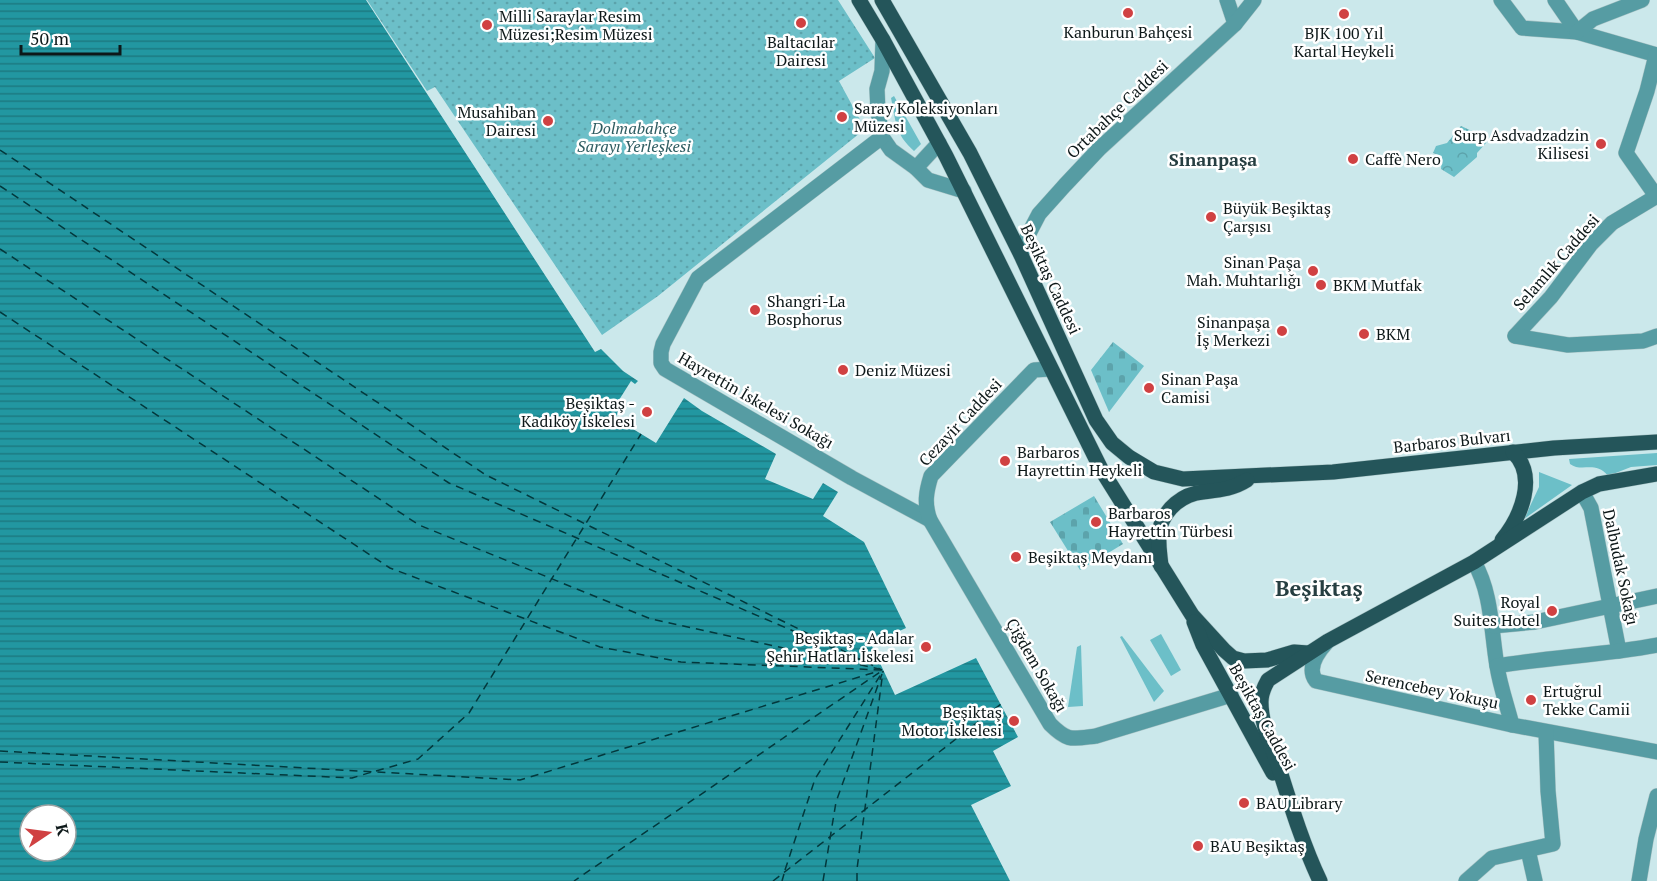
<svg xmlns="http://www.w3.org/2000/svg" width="1657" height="881" font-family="'PT Serif',serif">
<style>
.green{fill:#6cbfc8}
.forest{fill:url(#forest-crowns)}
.cemetery{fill:url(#cemetery-stones)}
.park{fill:url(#park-dots)}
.water{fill:url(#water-rules);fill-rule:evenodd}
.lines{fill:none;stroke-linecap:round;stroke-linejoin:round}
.ferry{stroke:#03383c;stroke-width:1.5;stroke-dasharray:8 6;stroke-linecap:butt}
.minor-casing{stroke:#a9c3c5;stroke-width:16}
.major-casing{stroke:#a9c3c5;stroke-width:16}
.minor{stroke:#569ca3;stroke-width:15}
.major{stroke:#24555a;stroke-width:15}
.poi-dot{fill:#d04142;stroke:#fff;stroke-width:2}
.labels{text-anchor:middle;stroke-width:5;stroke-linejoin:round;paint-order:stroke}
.poi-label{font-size:16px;fill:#0d1819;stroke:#fff;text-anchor:start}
.street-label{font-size:16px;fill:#0d1819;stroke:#fff}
.park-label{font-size:16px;font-style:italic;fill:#2e5c61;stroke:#fff}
.neighbourhood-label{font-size:18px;font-weight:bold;fill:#263e41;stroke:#fff}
.district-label{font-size:22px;font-weight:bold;fill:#263e41;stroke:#fff}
</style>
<defs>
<pattern id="forest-crowns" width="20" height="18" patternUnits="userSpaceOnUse" patternTransform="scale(1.5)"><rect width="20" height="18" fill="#6cbfc8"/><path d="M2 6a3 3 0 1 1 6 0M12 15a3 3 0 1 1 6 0" fill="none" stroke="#5ca3ab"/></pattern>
<pattern id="cemetery-stones" width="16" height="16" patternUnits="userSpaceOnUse" patternTransform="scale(1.5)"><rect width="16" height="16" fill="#6cbfc8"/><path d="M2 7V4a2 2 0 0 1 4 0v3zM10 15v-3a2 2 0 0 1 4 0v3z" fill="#5ca3ab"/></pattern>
<pattern id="park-dots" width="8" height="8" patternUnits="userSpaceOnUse" patternTransform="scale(1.5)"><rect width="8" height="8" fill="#6cbfc8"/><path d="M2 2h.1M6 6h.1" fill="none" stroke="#5ca3ab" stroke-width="1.8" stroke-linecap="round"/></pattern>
<pattern id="water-rules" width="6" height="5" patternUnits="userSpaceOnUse" patternTransform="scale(1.5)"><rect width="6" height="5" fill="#2297a1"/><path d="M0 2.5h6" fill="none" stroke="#1c7a82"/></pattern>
</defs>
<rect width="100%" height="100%" fill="#cbe8eb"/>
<g class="green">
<path d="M894,96L921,144L914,151C895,134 896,122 891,98Z"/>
<path d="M1657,453V465L1631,467L1608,476C1595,460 1582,473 1570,464L1569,459Z"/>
<path d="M1539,472L1572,485L1524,519L1539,487Z"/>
<path d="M1161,634L1181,670L1171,676L1150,640Z"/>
<path d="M1122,636L1164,691L1154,702L1120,637Z"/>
<path d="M1081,645L1083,706L1068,707L1077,647Z"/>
</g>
<path class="forest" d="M1461,126L1487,138L1486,143L1477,153V157L1454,177L1441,169L1442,156L1433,153L1436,146L1447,143Z"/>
<g class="cemetery">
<path d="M1113,342L1144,366L1109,412L1091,370Z"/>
<path d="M1094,496L1123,544L1080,570L1050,522Z"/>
</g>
<path class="park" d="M367,0H838L875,58L839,81L865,129L658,296L602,335L435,87L427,91Z"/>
<path class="water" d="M0,0H366L595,352L601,349L623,371L638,381L635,384L631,381L619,400L623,403L615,418L656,443L684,398L702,411L776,454L765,479L813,499L823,483L838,492L823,516L864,542L906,628L871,644L895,695L976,658L1018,737L993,751L1011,786L971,805L1010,881H0ZM30,815H66V851H30Z"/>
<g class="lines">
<g class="ferry">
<path d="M0,150L486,475L882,670"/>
<path d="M0,186L449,483L863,661"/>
<path d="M0,249L419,525L651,619L879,669"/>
<path d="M0,312L390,568L600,647L681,662L883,670L574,881"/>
<path d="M0,751L520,780L879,671"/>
<path d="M0,762L352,778L372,772"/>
<path d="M376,771L418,759L469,713L641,434"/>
<path d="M785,870L815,779L883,671"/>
<path d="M773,881L1001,704"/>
<path d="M782,881L784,874"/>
<path d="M823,881L836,802L882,674"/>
<path d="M857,881V869L883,671"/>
</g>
<defs>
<g id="minor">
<path d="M1227,0L1235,24"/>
<path d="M1501,0L1522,28L1577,32L1657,55"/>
<path d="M1555,0L1577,32"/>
<path d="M1577,32L1593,19L1642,0"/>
<path d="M883,40L882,71L877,89L878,112L882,137L891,150L916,168L928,180L964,191"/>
<path d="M882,137L698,278L663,344L661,352V363L665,369L852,478L930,520"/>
<path d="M916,168L939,143"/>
<path d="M1656,196L1626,153L1647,91L1656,55"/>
<path d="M1021,255L1027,237L1039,214L1065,185L1099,149L1235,24L1254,0"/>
<path d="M1515,336L1551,297L1591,244L1612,223L1657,196"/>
<path d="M1515,336L1568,345L1643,341L1657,336"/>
<path d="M1050,369L1034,370L931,476C926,492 924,504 930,520L1050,724C1068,742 1072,739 1096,736L1231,695"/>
<path d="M1582,492L1591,508L1619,651"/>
<path d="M1474,562C1492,593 1491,631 1497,666C1500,686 1507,705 1512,725"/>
<path d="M1493,626L1535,622L1657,596"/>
<path d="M1327,642C1317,653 1306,668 1316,681L1512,725L1657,752"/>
<path d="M1497,666C1550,657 1604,655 1657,645"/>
<path d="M1528,850L1535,881"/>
<path d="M1466,881L1492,858L1553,844L1548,791L1546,732"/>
<path d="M1639,881L1646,839L1657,796"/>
</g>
<g id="major">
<path d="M859,0L883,40L946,156L1101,469L1192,615L1224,650L1233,658L1244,661L1267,660L1294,652L1308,653"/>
<path d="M882,0L970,153L1021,255L1096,420L1112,443L1129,457L1154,472L1183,479L1333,472L1554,448L1657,442"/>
<path d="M1502,540C1521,517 1538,476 1513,452"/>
<path d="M1161,566C1160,554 1157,540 1160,528C1165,508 1183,494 1203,492C1219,490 1233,489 1247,480"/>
<path d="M1194,622L1203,645L1273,773"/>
<path d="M1320,881C1303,845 1291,806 1279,768C1272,746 1261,725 1261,702C1261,693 1264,687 1268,680L1328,641L1474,562L1582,492L1599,484L1657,474"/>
</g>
</defs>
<use href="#minor" class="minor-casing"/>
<use href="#major" class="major-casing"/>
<use href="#minor" class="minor"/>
<use href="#major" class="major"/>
</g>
<g class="poi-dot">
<circle cx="1128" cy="13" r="6"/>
<circle cx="1344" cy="14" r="6"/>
<circle cx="801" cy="23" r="6"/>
<circle cx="487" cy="25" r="6"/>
<circle cx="842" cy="117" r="6"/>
<circle cx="548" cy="121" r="6"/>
<circle cx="1601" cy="144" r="6"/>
<circle cx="1353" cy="159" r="6"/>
<circle cx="1211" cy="217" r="6"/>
<circle cx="1313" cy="271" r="6"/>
<circle cx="1321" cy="285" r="6"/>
<circle cx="755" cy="310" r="6"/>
<circle cx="1282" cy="331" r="6"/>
<circle cx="1364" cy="334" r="6"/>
<circle cx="843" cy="370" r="6"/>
<circle cx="1149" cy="388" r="6"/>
<circle cx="647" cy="412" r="6"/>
<circle cx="1005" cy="461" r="6"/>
<circle cx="1096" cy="522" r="6"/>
<circle cx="1016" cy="557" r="6"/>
<circle cx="1552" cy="611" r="6"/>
<circle cx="926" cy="647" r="6"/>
<circle cx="1531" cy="700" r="6"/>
<circle cx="1014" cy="721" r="6"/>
<circle cx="1244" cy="803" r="6"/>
<circle cx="1198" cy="846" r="6"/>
</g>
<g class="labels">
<g class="poi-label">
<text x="499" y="22">Milli Saraylar Resim<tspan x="499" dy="18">Müzesi;Resim Müzesi</tspan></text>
<text x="1128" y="38" text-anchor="middle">Kanburun Bahçesi</text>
<text x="1344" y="39" text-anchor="middle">BJK 100 Yıl<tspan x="1344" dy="18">Kartal Heykeli</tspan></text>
<text x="801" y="48" text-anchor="middle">Baltacılar<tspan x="801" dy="18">Dairesi</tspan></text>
<text x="854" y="114">Saray Koleksiyonları<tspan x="854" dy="18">Müzesi</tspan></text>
<text x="536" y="118" text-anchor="end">Musahiban<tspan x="536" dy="18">Dairesi</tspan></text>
<text x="1589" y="141" text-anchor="end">Surp Asdvadzadzin<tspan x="1589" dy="18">Kilisesi</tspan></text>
<text x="1365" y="165">Caffè Nero</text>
<text x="1223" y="214">Büyük Beşiktaş<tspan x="1223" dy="18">Çarşısı</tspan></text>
<text x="1301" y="268" text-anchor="end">Sinan Paşa<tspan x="1301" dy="18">Mah. Muhtarlığı</tspan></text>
<text x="1333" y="291">BKM Mutfak</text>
<text x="767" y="307">Shangri-La<tspan x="767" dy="18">Bosphorus</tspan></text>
<text x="1270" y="328" text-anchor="end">Sinanpaşa<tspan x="1270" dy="18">İş Merkezi</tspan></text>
<text x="1376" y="340">BKM</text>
<text x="855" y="376">Deniz Müzesi</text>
<text x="1161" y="385">Sinan Paşa<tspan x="1161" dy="18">Camisi</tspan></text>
<text x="635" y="409" text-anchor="end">Beşiktaş -<tspan x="635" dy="18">Kadıköy İskelesi</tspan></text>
<text x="1017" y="458">Barbaros<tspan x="1017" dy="18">Hayrettin Heykeli</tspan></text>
<text x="1108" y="519">Barbaros<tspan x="1108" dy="18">Hayrettin Türbesi</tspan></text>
<text x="1028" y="563">Beşiktaş Meydanı</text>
<text x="1540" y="608" text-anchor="end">Royal<tspan x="1540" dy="18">Suites Hotel</tspan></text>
<text x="914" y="644" text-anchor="end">Beşiktaş - Adalar<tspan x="914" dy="18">Şehir Hatları İskelesi</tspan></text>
<text x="1543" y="697">Ertuğrul<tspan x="1543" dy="18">Tekke Camii</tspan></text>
<text x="1002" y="718" text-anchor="end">Beşiktaş<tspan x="1002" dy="18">Motor İskelesi</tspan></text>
<text x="1256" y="809">BAU Library</text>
<text x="1210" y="852">BAU Beşiktaş</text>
</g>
<g class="street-label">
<text transform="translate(1117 109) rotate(-44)" y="6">Ortabahçe Caddesi</text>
<text transform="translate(1556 262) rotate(-49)" y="6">Selamlık Caddesi</text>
<text transform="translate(1051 279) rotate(65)" y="6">Beşiktaş Caddesi</text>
<text transform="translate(756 400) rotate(30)" y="6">Hayrettin İskelesi Sokağı</text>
<text transform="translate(960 422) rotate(-47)" y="6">Cezayir Caddesi</text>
<text transform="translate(1452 441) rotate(-6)" y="6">Barbaros Bulvarı</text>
<text transform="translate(1621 567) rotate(78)" y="6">Dalbudak Sokağı</text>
<text transform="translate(1037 665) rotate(60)" y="6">Çiğdem Sokağı</text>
<text transform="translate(1432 689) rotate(12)" y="6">Serencebey Yokuşu</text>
<text transform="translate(1263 717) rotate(61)" y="6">Beşiktaş Caddesi</text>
</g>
<g class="park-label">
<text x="634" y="134">Dolmabahçe<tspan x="634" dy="18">Sarayı Yerleşkesi</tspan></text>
</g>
<g class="neighbourhood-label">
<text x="1213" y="166">Sinanpaşa</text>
</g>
<g class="district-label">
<text x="1319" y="596">Beşiktaş</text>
</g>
</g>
<g transform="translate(48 833) rotate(77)"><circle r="28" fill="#ffffff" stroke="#9ea3a3" stroke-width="1.5"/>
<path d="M0-4.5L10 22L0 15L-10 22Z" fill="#d04142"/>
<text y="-9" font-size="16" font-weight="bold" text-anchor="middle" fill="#0d1819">K</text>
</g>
<path d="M21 45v9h99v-9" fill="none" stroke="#0d1819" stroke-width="3"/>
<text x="30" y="45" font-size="18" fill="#0d1819" stroke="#ffffff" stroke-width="4.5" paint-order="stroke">50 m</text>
</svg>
